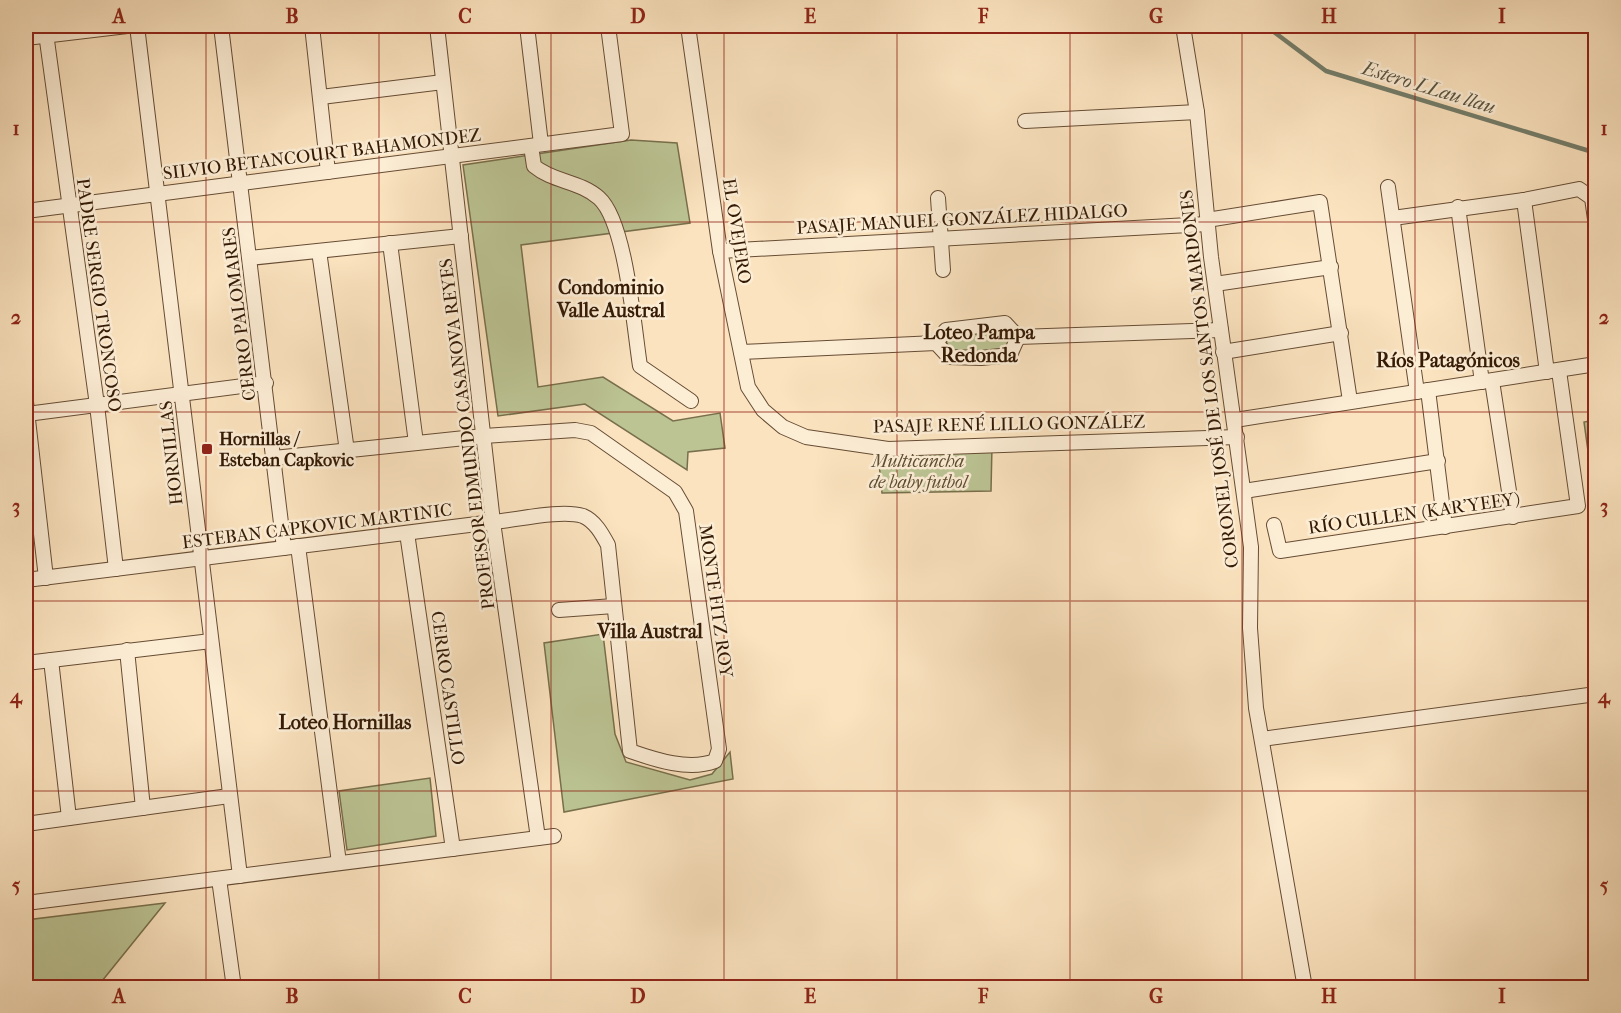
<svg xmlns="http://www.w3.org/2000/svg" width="1621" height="1013" font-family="'IM FELL French Canon',serif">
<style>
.green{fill:#bcc494;stroke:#786f4c;stroke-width:1.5}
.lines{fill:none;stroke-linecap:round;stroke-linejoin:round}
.stream{stroke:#747d6a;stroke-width:4.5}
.minor-casing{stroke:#664c34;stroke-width:16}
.minor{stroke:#fcedd5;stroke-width:14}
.grid{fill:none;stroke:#8f2418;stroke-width:1.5;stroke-opacity:0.55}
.poi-dot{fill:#8f2418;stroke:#fcedd5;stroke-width:2}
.labels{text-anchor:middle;stroke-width:5;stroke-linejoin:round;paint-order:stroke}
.street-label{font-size:18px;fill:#341a05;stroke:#fcedd5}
.poi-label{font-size:18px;font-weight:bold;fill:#341a05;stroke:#fcedd5;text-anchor:start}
.park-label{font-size:18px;font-style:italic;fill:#5d4d30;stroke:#fcedd5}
.water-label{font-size:20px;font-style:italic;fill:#595440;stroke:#fcedd5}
.neighbourhood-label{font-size:20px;font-weight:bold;fill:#341a05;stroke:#fcedd5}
.neatline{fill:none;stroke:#8f2418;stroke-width:2}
.grid-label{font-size:20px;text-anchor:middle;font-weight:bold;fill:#8f2418}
</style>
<rect width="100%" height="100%" fill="#fbe3bf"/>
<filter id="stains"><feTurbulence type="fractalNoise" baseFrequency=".00333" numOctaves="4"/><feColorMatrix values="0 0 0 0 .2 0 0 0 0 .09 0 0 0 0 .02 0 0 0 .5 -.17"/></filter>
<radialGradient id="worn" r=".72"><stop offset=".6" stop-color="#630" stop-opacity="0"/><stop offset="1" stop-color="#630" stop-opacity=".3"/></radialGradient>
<g class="green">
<path d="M631,140L677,143L690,223L521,245L538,387L603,377L673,421L720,413L725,448L688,452L687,470L585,404L498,416L463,165Z"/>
<path d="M1002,329L1007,332L1011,343L1004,351L955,355C948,350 946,345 946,337L952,333Z"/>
<path d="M1595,420L1596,486L1593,487L1584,422Z"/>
<path d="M992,446L991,491L882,493L878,453Z"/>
<path d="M603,634L615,734L626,762L690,780L712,774L730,752L733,779L564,812L544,643Z"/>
<path d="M430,778L436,836L347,850L339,791Z"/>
<path d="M165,903L102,981L26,987V920Z"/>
</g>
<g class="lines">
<path class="stream" d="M1266,26L1326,71L1596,153"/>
<defs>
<g id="minor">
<path d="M45,26L97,405L116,569"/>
<path d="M137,26L240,876"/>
<path d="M221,26L284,548"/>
<path d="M312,26L328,172"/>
<path d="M437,26L493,522L538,838"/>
<path d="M527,26L541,144"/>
<path d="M688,26L720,251L748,387L763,410L783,427L806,437L888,449L1237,437"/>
<path d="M1183,26L1197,112L1211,257L1251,547L1250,628L1256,708L1305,988"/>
<path d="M26,38L127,26"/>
<path d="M321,97L443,82"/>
<path d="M1025,121L1197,112"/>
<path d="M531,146L534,166C553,182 580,181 599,198C626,222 634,328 640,366L691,401"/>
<path d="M1388,187L1417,392"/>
<path d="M938,198L943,270"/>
<path d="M1524,200L1547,372"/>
<path d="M1458,207L1482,382"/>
<path d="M26,211L622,134L608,26"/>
<path d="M1393,218L1524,200L1579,189L1592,198L1596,226"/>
<path d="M1207,220L1320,202L1350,401"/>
<path d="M390,243L416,443"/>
<path d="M319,251L347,451"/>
<path d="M720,251L1207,224"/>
<path d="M250,258L461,236"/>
<path d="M1215,284L1331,267"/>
<path d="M1018,337L1221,330"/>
<path d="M741,352L936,343L949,357L981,358L1010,355L1018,337L1005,323L946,330L936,343"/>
<path d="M1223,352L1341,333"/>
<path d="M1492,381L1513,517"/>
<path d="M1428,390L1445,527"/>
<path d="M26,402L46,578"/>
<path d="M27,414L266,383"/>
<path d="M1235,420L1596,364"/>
<path d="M1244,491L1438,461"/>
<path d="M1274,525L1280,551L1578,506L1559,371"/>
<path d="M407,533L453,849"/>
<path d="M298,546L339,863"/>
<path d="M26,580L493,522C516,520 562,509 583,516C595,521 602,534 608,545L630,751C656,760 689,771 715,761L719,749L686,511L675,492L591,433L575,430L484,436L274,458"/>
<path d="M559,610L614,606"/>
<path d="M127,650L143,808"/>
<path d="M51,660L69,818"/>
<path d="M26,663L211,641"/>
<path d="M1262,739L1596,694"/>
<path d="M26,824L229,796"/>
<path d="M219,879L234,988"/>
<path d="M26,903L554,836"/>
</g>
</defs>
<use href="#minor" class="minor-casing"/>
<use href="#minor" class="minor"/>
</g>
<path class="grid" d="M206,26V988M379,26V988M551,26V988M724,26V988M897,26V988M1070,26V988M1242,26V988M1415,26V988M26,222H1596M26,412H1596M26,601H1596M26,791H1596"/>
<rect class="poi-dot" x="201" y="443" width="12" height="12" rx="3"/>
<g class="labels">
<g class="street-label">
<text transform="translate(322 154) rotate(-7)" y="6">SILVIO BETANCOURT BAHAMONDEZ</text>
<text transform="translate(962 219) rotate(-3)" y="6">PASAJE MANUEL GONZÁLEZ HIDALGO</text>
<text transform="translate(737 231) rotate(81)" y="6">EL OVEJERO</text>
<text transform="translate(99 295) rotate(82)" y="6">PADRE SERGIO TRONCOSO</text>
<text transform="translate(239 314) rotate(-97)" y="6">CERRO PALOMARES</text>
<text transform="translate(1209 379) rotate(-97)" y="6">CORONEL JOSÉ DE LOS SANTOS MARDONES</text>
<text transform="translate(1009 424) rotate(-1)" y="6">PASAJE RENÉ LILLO GONZÁLEZ</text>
<text transform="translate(467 434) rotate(-97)" y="6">PROFESOR EDMUNDO CASANOVA REYES</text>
<text transform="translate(171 453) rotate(-96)" y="6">HORNILLAS</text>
<text transform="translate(1414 513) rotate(-8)" y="6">RÍO CULLEN (KAR'YEEY)</text>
<text transform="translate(317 526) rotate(-7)" y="6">ESTEBAN CAPKOVIC MARTINIC</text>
<text transform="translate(716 601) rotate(82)" y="6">MONTE FITZ ROY</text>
<text transform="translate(448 688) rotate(82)" y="6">CERRO CASTILLO</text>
</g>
<g class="poi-label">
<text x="219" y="445">Hornillas /<tspan x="219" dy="21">Esteban Capkovic</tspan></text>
</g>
<g class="park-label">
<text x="918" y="467">Multicancha<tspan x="918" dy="21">de baby futbol</tspan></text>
</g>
<g class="water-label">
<text transform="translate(1429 87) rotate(17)" y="7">Estero LLau llau</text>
</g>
<g class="neighbourhood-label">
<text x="611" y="294">Condominio<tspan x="611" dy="23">Valle Austral</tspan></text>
<text x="979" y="339">Loteo Pampa<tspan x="979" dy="23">Redonda</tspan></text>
<text x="1448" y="367">Ríos Patagónicos</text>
<text x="650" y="638">Villa Austral</text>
<text x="345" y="729">Loteo Hornillas</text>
</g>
</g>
<rect width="1621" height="1013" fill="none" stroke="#fbe3bf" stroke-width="66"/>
<rect x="33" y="33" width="1555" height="947" class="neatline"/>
<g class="grid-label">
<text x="119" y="23">A</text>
<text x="292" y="23">B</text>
<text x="465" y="23">C</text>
<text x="638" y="23">D</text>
<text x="810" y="23">E</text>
<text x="983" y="23">F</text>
<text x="1156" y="23">G</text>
<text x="1329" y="23">H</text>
<text x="1502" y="23">I</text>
<text x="16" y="135">1</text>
<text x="1604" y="135">1</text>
<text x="16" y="324">2</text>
<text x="1604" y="324">2</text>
<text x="16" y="513">3</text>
<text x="1604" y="513">3</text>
<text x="16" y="703">4</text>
<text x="1604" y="703">4</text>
<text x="16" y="892">5</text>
<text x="1604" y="892">5</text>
<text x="119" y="1003">A</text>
<text x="292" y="1003">B</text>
<text x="465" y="1003">C</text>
<text x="638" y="1003">D</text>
<text x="810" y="1003">E</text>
<text x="983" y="1003">F</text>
<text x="1156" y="1003">G</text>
<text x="1329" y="1003">H</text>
<text x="1502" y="1003">I</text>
</g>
<rect width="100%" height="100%" filter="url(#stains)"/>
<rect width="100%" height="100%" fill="url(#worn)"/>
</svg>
